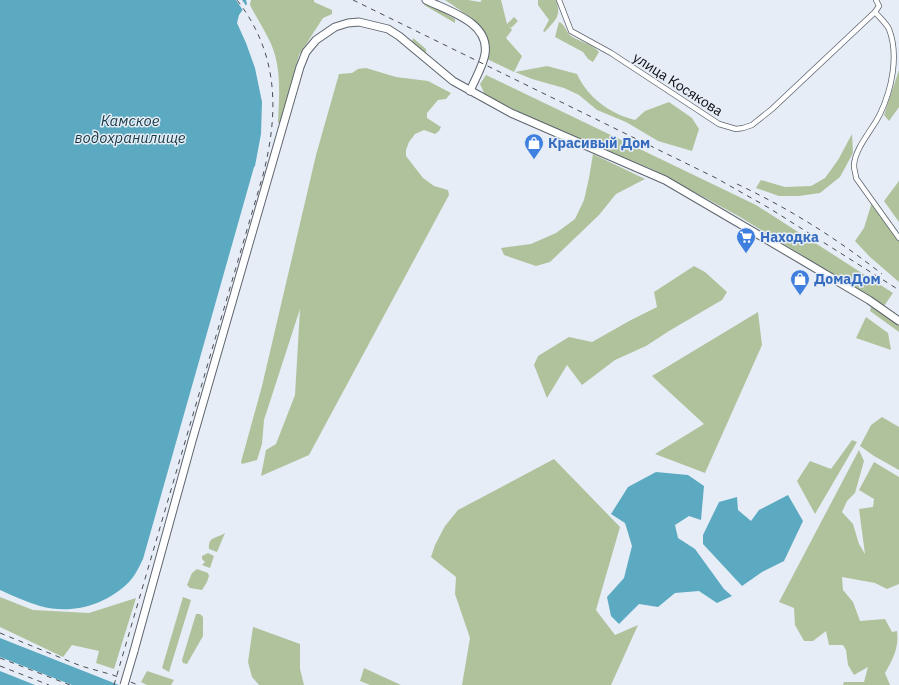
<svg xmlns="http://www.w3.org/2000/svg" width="899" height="685" font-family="'IBM Plex Sans',sans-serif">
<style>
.green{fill:#b0c29b}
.water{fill:#5baac1}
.pier{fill:#e6edf7}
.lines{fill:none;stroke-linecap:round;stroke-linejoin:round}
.street-casing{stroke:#5e656d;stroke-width:6}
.primary-casing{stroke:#5e656d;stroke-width:9}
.street{stroke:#fff;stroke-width:4.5}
.primary{stroke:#fff;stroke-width:7}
.rail{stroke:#494d52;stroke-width:1;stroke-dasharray:5 5;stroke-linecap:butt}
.primary-bridge-casing{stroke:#5e656d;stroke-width:9;stroke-linecap:butt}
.primary-bridge{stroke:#fff;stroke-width:7}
.labels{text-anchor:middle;stroke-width:3;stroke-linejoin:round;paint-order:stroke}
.street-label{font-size:14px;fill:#0a0d10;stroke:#e6edf7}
.shop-label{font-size:14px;font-weight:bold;fill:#366cbe;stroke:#e6edf7;text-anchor:start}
.water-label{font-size:15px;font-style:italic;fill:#153b45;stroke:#e6edf7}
</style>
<rect width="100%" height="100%" fill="#e6edf7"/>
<g class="green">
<path d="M251,0H314V2L332,10V14L323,18L299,55L280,123H278C279,101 281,76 275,55C270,37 258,21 250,5Z"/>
<path d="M445,0H468L480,2L482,1L480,0H501L507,24L514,17L518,21L511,28L508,25L512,30L506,38L522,56L514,72L487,59C488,53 489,46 488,40C483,23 458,9 445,0Z"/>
<path d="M538,0H556C562,17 555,20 545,32L543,31L549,20L538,5Z"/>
<path d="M425,3H427L455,19V23L424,5Z"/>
<path d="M559,22C565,24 566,32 571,36C580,42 591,43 599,52L593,62L588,59L583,52L555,37Z"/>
<path d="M413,38L426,49V53H423L412,42Z"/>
<path d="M547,66L577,74C584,90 599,105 614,112C621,116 628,118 635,120L645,111L669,102L692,118L699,129L692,151L658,141L626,122L597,110L579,95L564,88L532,79L515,72Z"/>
<path d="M366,68L396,77L428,81L451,93L446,99L438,100L427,113V118L441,127L439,131L435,134L424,130L415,134L409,142L406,150V156L423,178L434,186L448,190L449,195L309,455L261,476L266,450L276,444L295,395L300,309L264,420L262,444L257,460L242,464L241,462L262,386L316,155L339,74L352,73L358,69Z"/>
<path d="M899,70V107L889,121L884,115Z"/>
<path d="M486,75L756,205L893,293L884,306L740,217L656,171L529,117L485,95L480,84Z"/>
<path d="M852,134L853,153L840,177L820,193L799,196H779L756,188L761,180L785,187L811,186L825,178L838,160Z"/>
<path d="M593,154L645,179L616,194L599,215L550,262L536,266L504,255L501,248L531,244L556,233L575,219L584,200L589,178Z"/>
<path d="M899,181V222L884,201Z"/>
<path d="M872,202L899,241V282L870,257L855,241L864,228Z"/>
<path d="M694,266L705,272L727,292L722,300L669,331L646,346L615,360L582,385L567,365L547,398L534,365L538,356L569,337L592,342L631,320L657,307L654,292Z"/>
<path d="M871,307L896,322L899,325V332L870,311Z"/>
<path d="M758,312L762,345L705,473L655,454L704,424L652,376Z"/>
<path d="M866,317L888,333L891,350L856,338Z"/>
<path d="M882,417L899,427V470L874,456L860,446L871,425Z"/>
<path d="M852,440L857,442L815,514L797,481L810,461L831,469Z"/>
<path d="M859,450L864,461L855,493L847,501L842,512L853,524L859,544L865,554L859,509L873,507L874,499L859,490L874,462L899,477V584L887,589L875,583L842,577L843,590L853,602L860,621L885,619L892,632L897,631C899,648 893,659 885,673L890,685H843L844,682H864L868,667L854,675L848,665L846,650L843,645H829L826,631L813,641H804L795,625L794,608L779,602Z"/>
<path d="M554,459L620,527L596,610L615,635L638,625L611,685H462L470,638L455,594L456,577L431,557L435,545L445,526L458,510Z"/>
<path d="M225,533L217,552L209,549C208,536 216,539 225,533Z"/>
<path d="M208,553L214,556L210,568L202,565L205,562L202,559V556Z"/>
<path d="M197,569L208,573L209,576L207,582L202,590L190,588L187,585L192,573Z"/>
<path d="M0,597L33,610L89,613L136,598L114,669L96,663L99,651L72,645L63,657L0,627Z"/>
<path d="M183,597L191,600L169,672L162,668Z"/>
<path d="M196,614H200L203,617V636L187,664L183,663L182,660Z"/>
<path d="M253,627L300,644V669L304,685H259L252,677L248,662Z"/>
<path d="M364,668L401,685H370L360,681Z"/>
<path d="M147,671L174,680L171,685H147L141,682Z"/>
</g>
<g class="water">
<path d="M0,0H246L247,4L239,15L237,23L246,43L255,68L262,102L261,134L255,166L254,167L143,559C139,567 135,576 129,582C106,605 72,615 40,606C27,602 13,596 0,590Z"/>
<path d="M656,472L688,475L704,486L701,520L689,516L675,525L678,538L695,549L724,589L732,596L717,603L699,591L675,593L658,607L639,604L619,624L611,616L607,597L624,578L632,546L625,523L611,514L628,487Z"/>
<path d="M788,495L803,521L784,561L762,572L742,586L703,544V535L719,502L737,497L738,510L751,521L759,510Z"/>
<path d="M0,638L119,685H72L0,657Z"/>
<path d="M0,671L35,685H0Z"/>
</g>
<path class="pier" d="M236,0H242L247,7L244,12Z"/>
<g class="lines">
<defs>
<g id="street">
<path d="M559,0L571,31L611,53L719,124L736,129L743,128L752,125L772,109L875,12L879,6L876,0"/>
<path d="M875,12C879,17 886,23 889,29C899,55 892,89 880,114C873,129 854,149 854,166C854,170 856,174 856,178L899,238"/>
</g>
<g id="primary">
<path d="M426,0C448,11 490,22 485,54C483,66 475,79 470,91"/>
<path d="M134,651L192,441L300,67L306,52L316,40L335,27L348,23L359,22L388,29L399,36L453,81L511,113L665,180L805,262L869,300L899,321"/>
</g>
</defs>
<use href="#street" class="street-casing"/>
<use href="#primary" class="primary-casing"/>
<use href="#street" class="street"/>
<use href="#primary" class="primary"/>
<g class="rail">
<path d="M353,0L716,178L769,208L899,290"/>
<path d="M737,184C790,209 836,238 882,274"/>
<path d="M0,633L81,666L113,675L138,685"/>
<path d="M0,658L70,685"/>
<path d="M0,666L49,685"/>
<path d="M114,685L263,175C279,112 279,54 237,0"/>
</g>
<defs>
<path id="primary-bridge" d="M124,685L134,651"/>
</defs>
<use href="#primary-bridge" class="primary-bridge-casing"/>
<use href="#primary-bridge" class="primary-bridge"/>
</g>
<defs>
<symbol id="shop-pin" viewBox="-11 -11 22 30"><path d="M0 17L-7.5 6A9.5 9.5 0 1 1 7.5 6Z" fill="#3f7fe0" stroke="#e6edf7"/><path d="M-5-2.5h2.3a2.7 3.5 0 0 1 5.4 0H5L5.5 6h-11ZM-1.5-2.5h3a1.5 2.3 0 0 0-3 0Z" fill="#fff"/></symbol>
<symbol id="supermarket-pin" viewBox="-11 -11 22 30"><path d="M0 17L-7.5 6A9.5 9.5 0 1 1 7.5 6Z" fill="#3f7fe0" stroke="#e6edf7"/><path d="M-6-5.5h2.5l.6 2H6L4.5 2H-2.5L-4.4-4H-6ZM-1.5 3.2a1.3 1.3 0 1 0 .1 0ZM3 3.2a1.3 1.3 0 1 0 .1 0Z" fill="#fff"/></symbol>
</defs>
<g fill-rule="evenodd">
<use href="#shop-pin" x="523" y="132" width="22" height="30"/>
<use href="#supermarket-pin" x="735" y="226" width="22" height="30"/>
<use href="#shop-pin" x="789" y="268" width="22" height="30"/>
</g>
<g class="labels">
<g class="street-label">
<text transform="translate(678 84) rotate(33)" y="5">улица Косякова</text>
</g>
<g class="shop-label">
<text x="548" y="148">Красивый Дом</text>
<text x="760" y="242">Находка</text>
<text x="814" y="284">ДомаДом</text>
</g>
<g class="water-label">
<text x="130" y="126">Камское<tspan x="130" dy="17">водохранилище</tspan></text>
</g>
</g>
</svg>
